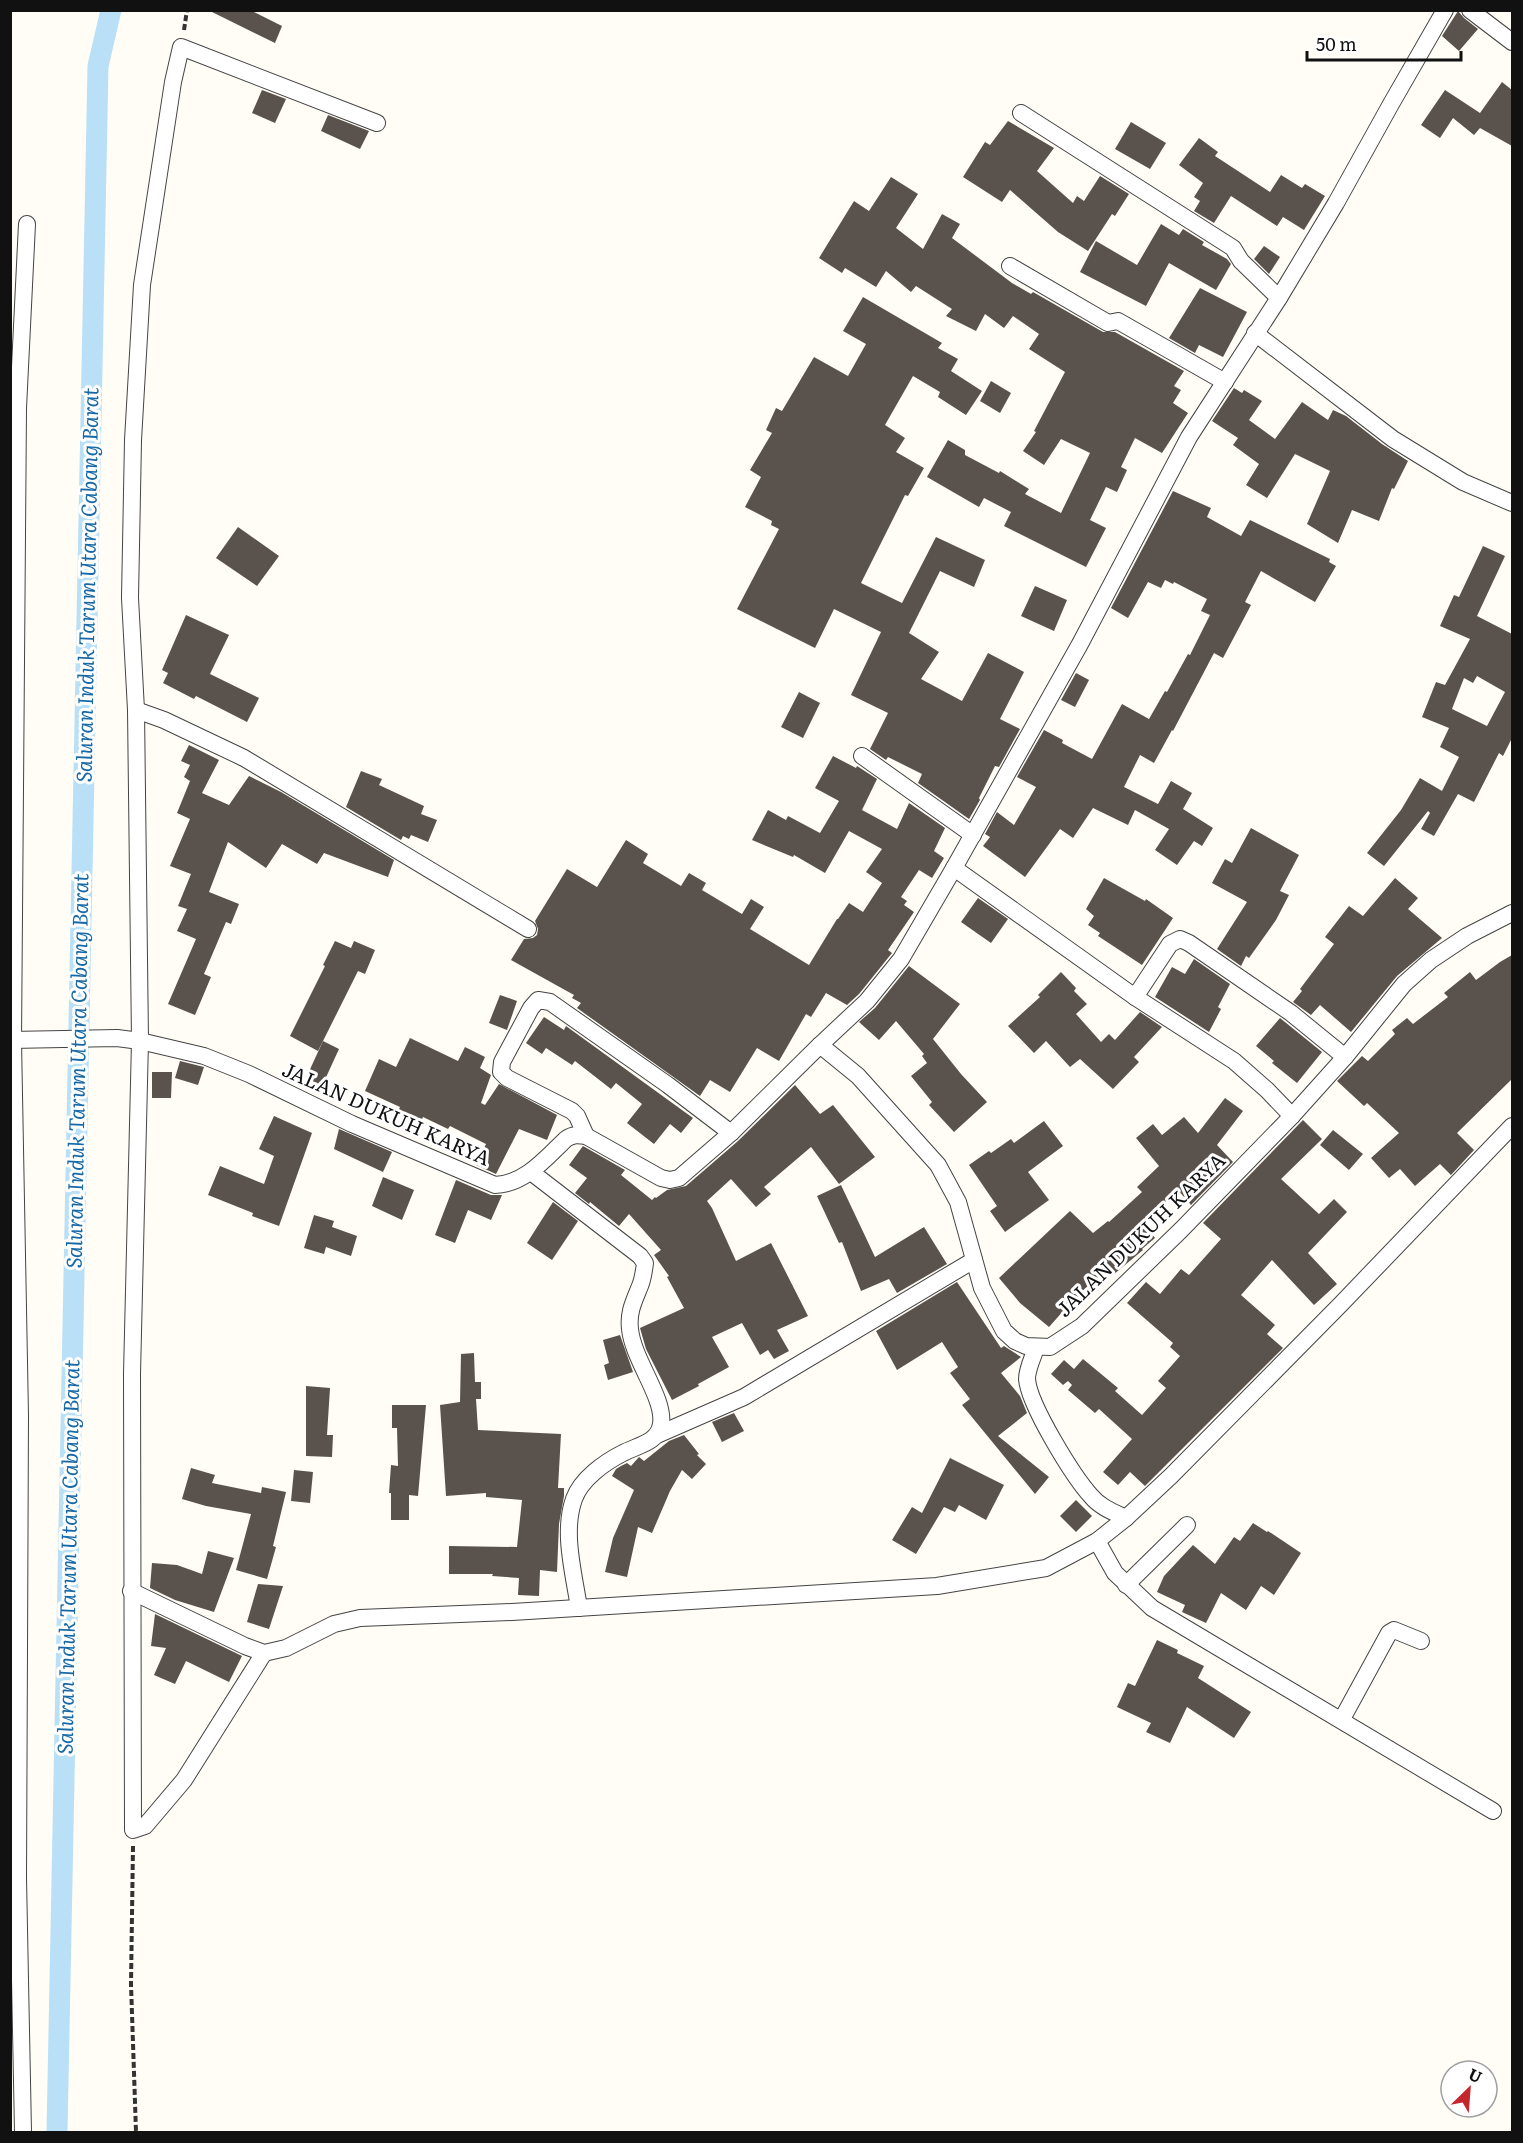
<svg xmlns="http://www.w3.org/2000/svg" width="1523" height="2143" font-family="Literata,serif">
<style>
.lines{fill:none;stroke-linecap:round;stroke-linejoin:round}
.canal{stroke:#b9e0f7;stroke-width:21}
.building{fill:#5a524d;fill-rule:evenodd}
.street-casing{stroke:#444;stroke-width:18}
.path{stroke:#333;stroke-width:4;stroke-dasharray:6 3;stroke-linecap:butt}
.street{stroke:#fff;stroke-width:16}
.labels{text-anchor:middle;stroke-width:6;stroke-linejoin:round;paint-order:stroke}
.street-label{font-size:20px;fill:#111;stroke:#fff}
.water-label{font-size:21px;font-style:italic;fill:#1768a6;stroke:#fff}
</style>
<rect width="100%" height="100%" fill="#fffdf5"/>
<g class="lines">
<path class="canal" d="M57,2132L98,66L111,10"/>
</g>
<g class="building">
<path d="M208,10H250L282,26L275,43Z"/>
<path d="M1458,11L1464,18L1478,29L1459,51L1442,36Z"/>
<path d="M1502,82L1512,90V146L1480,128L1474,135L1453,118L1440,138L1421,125L1445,90L1480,113Z"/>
<path d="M262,90L286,99L275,123L252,113Z"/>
<path d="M328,115L369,131L360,149L321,131Z"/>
<path d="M1008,121L1054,148L1037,171L1073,203L1077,196L1084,201L1100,176L1129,194L1115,216L1112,214L1088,251L1058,232L1010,190L1002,202L963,177L985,142L990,145Z"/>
<path d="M1131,122L1166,143L1150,169L1115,149Z"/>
<path d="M1199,138L1218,152L1215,156L1270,192L1281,175L1302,188L1305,184L1325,196L1304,230L1283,217L1277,226L1231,196L1214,223L1194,211L1200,201L1194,197L1203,183L1179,165Z"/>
<path d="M891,177L918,194L896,228L923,249L942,214L960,224L952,238L1012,283L1031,294L1033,292L1103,332H1115L1184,371L1174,386L1181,390L1173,403L1188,413L1162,453L1135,438L1121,467L1127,470L1117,492L1106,487L1090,520L1106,528L1086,567L1004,526L1011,512L984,498L979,507L927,477L948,440L965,450V455L999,473L1000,471L1029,489L1025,494L1061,513L1090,453L1061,439L1044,465L1023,451L1036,432L1034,431L1065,372L1029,349L1039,334L1013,316L1004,328L985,314L976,331L946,316L952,309L916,286L911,292L886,271L876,287L845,268L842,273L819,258L854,201L869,211Z"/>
<path d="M1161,224L1179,235L1183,229L1204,242L1202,245L1227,259L1231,264L1216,290L1169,263L1146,306L1080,272L1096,241L1137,265Z"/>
<path d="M1264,246L1280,257L1269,274L1254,259Z"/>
<path d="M1200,288L1247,312L1223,357L1199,345L1195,353L1169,338Z"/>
<path d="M863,297L942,343L938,348L958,359L951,371L982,391L966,415L938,397L940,392L913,376L885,425L905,438L896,452L924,468L908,496L905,495L861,583L902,603L936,537L985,560L974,587L940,571L909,633L939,652L921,679L962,701L988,653L1024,672L1000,719L1020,729L999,767L995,766L979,798L980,800L969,819L918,783L922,774L888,757L886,760L870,749L888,713L851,695L881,632L834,609L815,648L737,609L779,529L771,525L772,521L745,507L761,477L750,470L772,433L766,430L776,408L782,411L814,357L848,376L866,344L843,331Z"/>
<path d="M991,381L1011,393L1000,413L980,401Z"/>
<path d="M1234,388L1242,393L1244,390L1262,401L1249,420L1275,439L1302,402L1328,420L1333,410L1346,416L1382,444L1408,461L1394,489L1392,488L1379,521L1352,510L1338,543L1307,524L1330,471L1295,454L1267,498L1246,485L1259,464L1233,445L1238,438L1212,421Z"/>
<path d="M1173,491L1211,508L1207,517L1241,536L1250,520L1330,559L1329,562L1336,566L1315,602L1261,571L1245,602L1251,605L1223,658L1214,653L1173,731L1172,730L1154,763L1140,755L1124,787L1158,804L1171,781L1192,793L1183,809L1213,828L1202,846L1194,841L1177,865L1155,850L1169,829L1135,810L1128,825L1093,808L1073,838L1060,829L1025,877L983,846L990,837L985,834L997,812L1014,825L1036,787L1017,777L1044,730L1063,740L1062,743L1092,759L1122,704L1149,719L1165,691L1167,692L1188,654L1190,655L1210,615L1201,611L1207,599L1174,582L1173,584L1165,580L1161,588L1148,582L1128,618L1111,608Z"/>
<path d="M238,527L279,556L257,586L216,558Z"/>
<path d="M1483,546L1505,556L1477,616L1512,634V738L1503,756L1499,753L1474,802L1458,794L1434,836L1421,829L1430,813L1428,811L1384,866L1367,853L1401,810L1420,778L1442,791L1459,757L1440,747L1449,728L1422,717L1436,682L1445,685L1470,639L1440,626L1454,595L1459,597ZM1477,676L1505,692L1487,726L1452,709L1464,678L1473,683Z"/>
<path d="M1035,586L1067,600L1054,631L1021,616Z"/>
<path d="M186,615L229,635L210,674L259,698L247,722L196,696L194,699L163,683L168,673L162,670Z"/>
<path d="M1076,673L1089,680L1075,707L1061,700Z"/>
<path d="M799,692L820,703L803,738L781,727Z"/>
<path d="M189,745L219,760L202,793L229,805L249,776L281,792L394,860L388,877L324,853L317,864L282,844L266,868L228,842L209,892L239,904L231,924L226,922L204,974L211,977L195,1015L168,1004L196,939L177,931L187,909L178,906L191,874L170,866L190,819L177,813L190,781L184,777L190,765L181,761Z"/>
<path d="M833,756L856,768L857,766L877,779L862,810L897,829L909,803L945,828L934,851L944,858L932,878L919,870L901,897L907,901L904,905L914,912L888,950L892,953L859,994L847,1005L826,993L811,1017L806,1014L779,1061L757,1048L730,1092L710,1080L700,1096L577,1008L581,1003L572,998L574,995L511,960L524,939L533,938L537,935L538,929L535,921L567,869L597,887L626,840L648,854L643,863L681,886L689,873L706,883L702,890L742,914L751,899L764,907L750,929L809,965L837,919H838L849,903L863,912L882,883L866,872L882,849L849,831L825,873L794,855L793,857L752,840L768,810L786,820L788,816L820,833L839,801L815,788Z"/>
<path d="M361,771L382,779L379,785L424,806L421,814L437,820L428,842L411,835L409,839L403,836L401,840L346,807Z"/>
<path d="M1251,828L1299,855L1280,891L1289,895L1276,920L1249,958L1246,956L1241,966L1217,949L1247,902L1212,883L1225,859L1232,863Z"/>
<path d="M1104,878L1145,901L1146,899L1173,918L1142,965L1098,936L1100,933L1088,925L1094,916L1086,909Z"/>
<path d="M1395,878L1418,898L1408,909L1442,938L1397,976L1351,1032L1320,1005L1311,1015L1293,1002L1302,991L1300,989L1334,944L1325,937L1349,906L1363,916Z"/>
<path d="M978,898L1008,919L991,943L961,922Z"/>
<path d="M335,941L351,948L354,941L375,950L365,974L358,971L318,1051L290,1036L325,966L323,965Z"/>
<path d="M1512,955V1079L1457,1133L1474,1150L1451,1175L1440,1164L1415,1186L1400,1169L1389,1178L1371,1158L1399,1133L1367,1103L1364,1106L1337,1081L1362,1056L1368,1061L1395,1034L1392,1030L1407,1018L1413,1024L1448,997L1444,993L1470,972L1476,980L1500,962Z"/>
<path d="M1194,959L1230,984L1218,1007L1221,1009L1209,1032L1155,997L1172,967L1185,974Z"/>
<path d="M909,966L960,1004L933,1039L961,1074L987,1102L954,1132L929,1105L932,1102L911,1076L927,1063L922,1056L924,1054L896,1021L879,1040L859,1022L875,1008Z"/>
<path d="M1061,972L1076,988L1074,991L1087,1004L1076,1014L1101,1042L1109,1034L1115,1040L1140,1012L1162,1027L1134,1057L1139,1062L1113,1089L1080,1059L1070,1067L1046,1041L1034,1053L1008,1026L1040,997L1038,995Z"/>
<path d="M500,995L517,1001L507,1030L489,1023Z"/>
<path d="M544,1017L564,1030L566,1026L693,1118L681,1133L670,1124L654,1144L627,1123L642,1104L616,1083L611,1089L575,1061L572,1065L546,1048L542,1054L526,1043Z"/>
<path d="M1280,1018L1322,1052L1297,1083L1272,1063L1274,1061L1256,1046Z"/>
<path d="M410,1038L458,1061L465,1047L485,1057L480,1068L491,1075L481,1103L485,1105L499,1084L557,1115L547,1140L519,1129L496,1174L476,1165L486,1144L450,1126L448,1129L423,1117L420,1124L397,1114L400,1107L365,1091L379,1059L396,1067Z"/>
<path d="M323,1041L339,1049L322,1086L306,1078Z"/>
<path d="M180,1061L204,1067L198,1085L175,1078Z"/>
<path d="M152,1072H172L171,1098H152Z"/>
<path d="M795,1085L820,1114L833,1105L875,1157L839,1184L811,1147L764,1187L771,1194L756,1207L731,1179L707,1201L712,1208L736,1261L771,1243L808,1316L777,1330L789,1351L774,1359L768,1350L760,1355L742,1323L712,1337L729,1367L698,1384L699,1386L672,1400L646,1349L640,1328L684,1308L667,1277L669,1276L654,1255L661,1250L629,1214L619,1226L590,1202L589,1204L575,1193L587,1178L569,1165L583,1146L625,1170L621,1175L652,1200L655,1197L656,1198L667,1190L686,1186L738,1141Z"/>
<path d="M1225,1098L1243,1111L1217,1145L1233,1162L1191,1205L1178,1190L1143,1224L1155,1238L1142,1249L1143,1250L1113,1275L1108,1269L1080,1293L1083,1296L1068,1311L1065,1309L1049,1327L1020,1303L999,1278L1070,1211L1093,1233L1108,1221L1109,1222L1142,1192L1137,1187L1159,1166L1136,1138L1153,1124L1162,1135L1184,1117L1198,1133Z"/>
<path d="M274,1116L312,1133L279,1226L252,1216L253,1213L208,1195L220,1166L264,1184L274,1156L259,1149Z"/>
<path d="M1303,1120L1322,1139L1281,1179L1319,1214L1334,1199L1347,1212L1308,1253L1337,1284L1314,1305L1272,1260L1241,1295L1275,1325L1267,1334L1283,1348L1145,1486L1130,1472L1118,1485L1103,1472L1132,1439L1099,1409L1095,1413L1068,1390L1072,1385L1068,1381L1063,1385L1051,1374L1064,1360L1074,1369L1083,1359L1118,1388L1115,1391L1142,1415L1166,1388L1158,1381L1180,1356L1170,1347L1173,1343L1127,1303L1146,1282L1160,1294L1181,1269L1189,1275L1221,1239L1203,1223Z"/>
<path d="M1044,1121L1063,1146L1028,1172L1049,1200L1005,1232L990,1211L997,1206L969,1165L989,1151L991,1153L1011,1139L1014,1143Z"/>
<path d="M339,1129L392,1152L383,1172L334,1149Z"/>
<path d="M1333,1130L1363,1154L1349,1170L1320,1145Z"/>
<path d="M383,1177L414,1190L402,1220L372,1206Z"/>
<path d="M456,1180L491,1195H502L491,1220L468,1210L455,1243L435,1235Z"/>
<path d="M841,1185L875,1257L924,1227L947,1264L897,1293L889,1279L861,1291L842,1242L839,1243L817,1196Z"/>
<path d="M553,1202L578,1221L552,1260L527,1243Z"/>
<path d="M314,1215L334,1221L332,1227L357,1236L351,1256L326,1247L324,1254L304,1248Z"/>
<path d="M957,1282L1001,1348L1004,1346L1021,1357L1001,1373L1020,1396L1027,1413L998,1436L1049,1477L1035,1494L962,1405L970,1399L950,1373L958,1367L942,1342L897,1370L876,1331Z"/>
<path d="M620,1335L633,1372L608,1380L604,1365L609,1363L603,1340Z"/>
<path d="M474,1353L475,1382H481V1399H476L478,1430L561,1434L558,1488H564V1496L559,1524L557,1572L540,1570L539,1596L518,1595L519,1578L492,1576L493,1574H449V1546L517,1547L522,1500L486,1497V1493L446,1496L440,1405L460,1402L461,1354Z"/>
<path d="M306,1386L330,1388L327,1435H333L332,1457L306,1456Z"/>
<path d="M392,1405H426L418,1496L409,1495V1520H391V1493H389L391,1465L398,1466L397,1428H392Z"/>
<path d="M734,1413L744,1431L722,1442L712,1422Z"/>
<path d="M684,1435L699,1454L697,1455L706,1464L692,1479L682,1470L670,1491L652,1533L638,1527L627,1577L605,1572L613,1538L634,1490L612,1476L616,1469L621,1466L627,1463L631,1466L639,1457L644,1461L669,1441Z"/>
<path d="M950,1458L1004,1485L986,1520L959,1505L955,1512L944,1507L916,1554L892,1540L912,1507L922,1513Z"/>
<path d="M191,1468L215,1475L212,1483L261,1493L262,1487L286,1492L273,1546L276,1547L267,1579L236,1570L251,1514L206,1506L182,1499Z"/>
<path d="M294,1470L313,1472L310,1503L291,1501Z"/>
<path d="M1076,1500L1092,1516L1076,1532L1060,1516Z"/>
<path d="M1253,1523L1267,1532L1268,1531L1301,1553L1274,1595L1261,1586L1246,1610L1221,1593L1206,1623L1182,1612L1185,1605L1157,1592L1164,1576L1193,1545L1215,1564L1234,1537L1240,1541Z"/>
<path d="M208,1551L234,1558L214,1612L175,1600L150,1588L152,1563L177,1565L202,1574Z"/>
<path d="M258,1584L283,1586L269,1629L247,1622Z"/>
<path d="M155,1614L242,1656L229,1682L186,1661L175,1684L154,1675L166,1648L151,1646Z"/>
<path d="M1157,1640L1178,1650L1177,1653L1204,1666L1198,1678L1251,1712L1234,1738L1187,1707L1170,1743L1146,1732L1151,1723L1117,1707L1128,1683L1135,1686Z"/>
</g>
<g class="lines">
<defs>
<g id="street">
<path d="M1470,10L1512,42"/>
<path d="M1021,113L1233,248L1241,261L1279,298"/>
<path d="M1010,266L1108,323L1118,321L1225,382"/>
<path d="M1255,333L1393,439L1463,482L1512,503"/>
<path d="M136,710L164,720L244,758L528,929"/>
<path d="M862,756L973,835"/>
<path d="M954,868L1135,997L1234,1061L1267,1090L1292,1116"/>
<path d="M1135,997L1170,944L1180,939L1189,943L1291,1013L1345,1057"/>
<path d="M10,1040L117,1038L140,1041L204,1056L249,1074L352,1124L495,1185C525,1184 546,1158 566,1139C573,1134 579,1135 586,1136L661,1178L670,1180L679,1178L731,1133L820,1045L858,1076L938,1165L958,1202L982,1288L1004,1331L1015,1341L1026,1346L1050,1347L1082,1326L1181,1230L1292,1116L1345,1057L1404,984L1431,960L1467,936L1512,913"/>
<path d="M820,1045L867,1001L901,959L954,868L1080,644L1189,437L1279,298L1336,203L1391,104L1445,10"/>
<path d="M586,1136L577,1116L572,1111L507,1078L501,1072L502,1062L531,1008L538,1000L550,1002L668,1085L731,1133"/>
<path d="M531,1172L640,1256L645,1263C644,1271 643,1279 640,1286C634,1301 628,1312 630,1329C633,1360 665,1398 661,1424C658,1443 638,1445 623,1453C605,1462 581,1479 574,1499C562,1532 574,1574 579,1608"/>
<path d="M1036,1348C1033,1357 1027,1369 1027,1379C1029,1405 1073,1476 1091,1496C1100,1507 1113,1512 1126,1518"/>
<path d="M657,1435L744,1397L974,1260"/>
<path d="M1097,1541L1115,1573L1152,1608L1493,1811"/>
<path d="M1126,1585L1187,1525"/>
<path d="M131,1591L245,1646L264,1653L286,1648L334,1624L360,1618L512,1612L937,1586L1046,1568L1097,1541L1126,1518L1171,1476L1341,1304L1512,1126"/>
<path d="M264,1653L184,1780L145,1826L133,1830L132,1374L140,1041L136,710L130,598L133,440L142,285L173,82L181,47L377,123"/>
<path d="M1342,1719L1389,1633L1394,1630L1421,1641"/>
<path d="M23,2132L18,1878L20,1416L13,1041L18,408L27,224"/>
</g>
</defs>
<use href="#street" class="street-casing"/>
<g class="path">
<path d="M184,30L187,10"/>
<path d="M133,1846L131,1984L136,2132"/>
</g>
<use href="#street" class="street"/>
</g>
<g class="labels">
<g class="street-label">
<text transform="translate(386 1114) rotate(24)" y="7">JALAN DUKUH KARYA</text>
<text transform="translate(1141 1235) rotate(-44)" y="7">JALAN DUKUH KARYA</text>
</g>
<g class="water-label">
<text transform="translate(88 585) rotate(-89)" y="7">Saluran Induk Tarum Utara Cabang Barat</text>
<text transform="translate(78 1071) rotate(-89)" y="7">Saluran Induk Tarum Utara Cabang Barat</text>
<text transform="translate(69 1557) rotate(-89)" y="7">Saluran Induk Tarum Utara Cabang Barat</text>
</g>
</g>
<rect width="1523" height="2143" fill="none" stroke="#111111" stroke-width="24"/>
<g transform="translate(1469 2089) rotate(25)"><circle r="28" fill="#ffffff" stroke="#a0a0a0" stroke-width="1.5"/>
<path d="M0-4.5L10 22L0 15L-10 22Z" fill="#c4262e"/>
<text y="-9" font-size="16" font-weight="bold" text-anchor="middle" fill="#111111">U</text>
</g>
<path d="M1307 51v9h154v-9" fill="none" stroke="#111111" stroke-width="3"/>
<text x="1316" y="51" font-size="18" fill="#111111" stroke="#ffffff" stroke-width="4.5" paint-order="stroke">50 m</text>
</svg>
